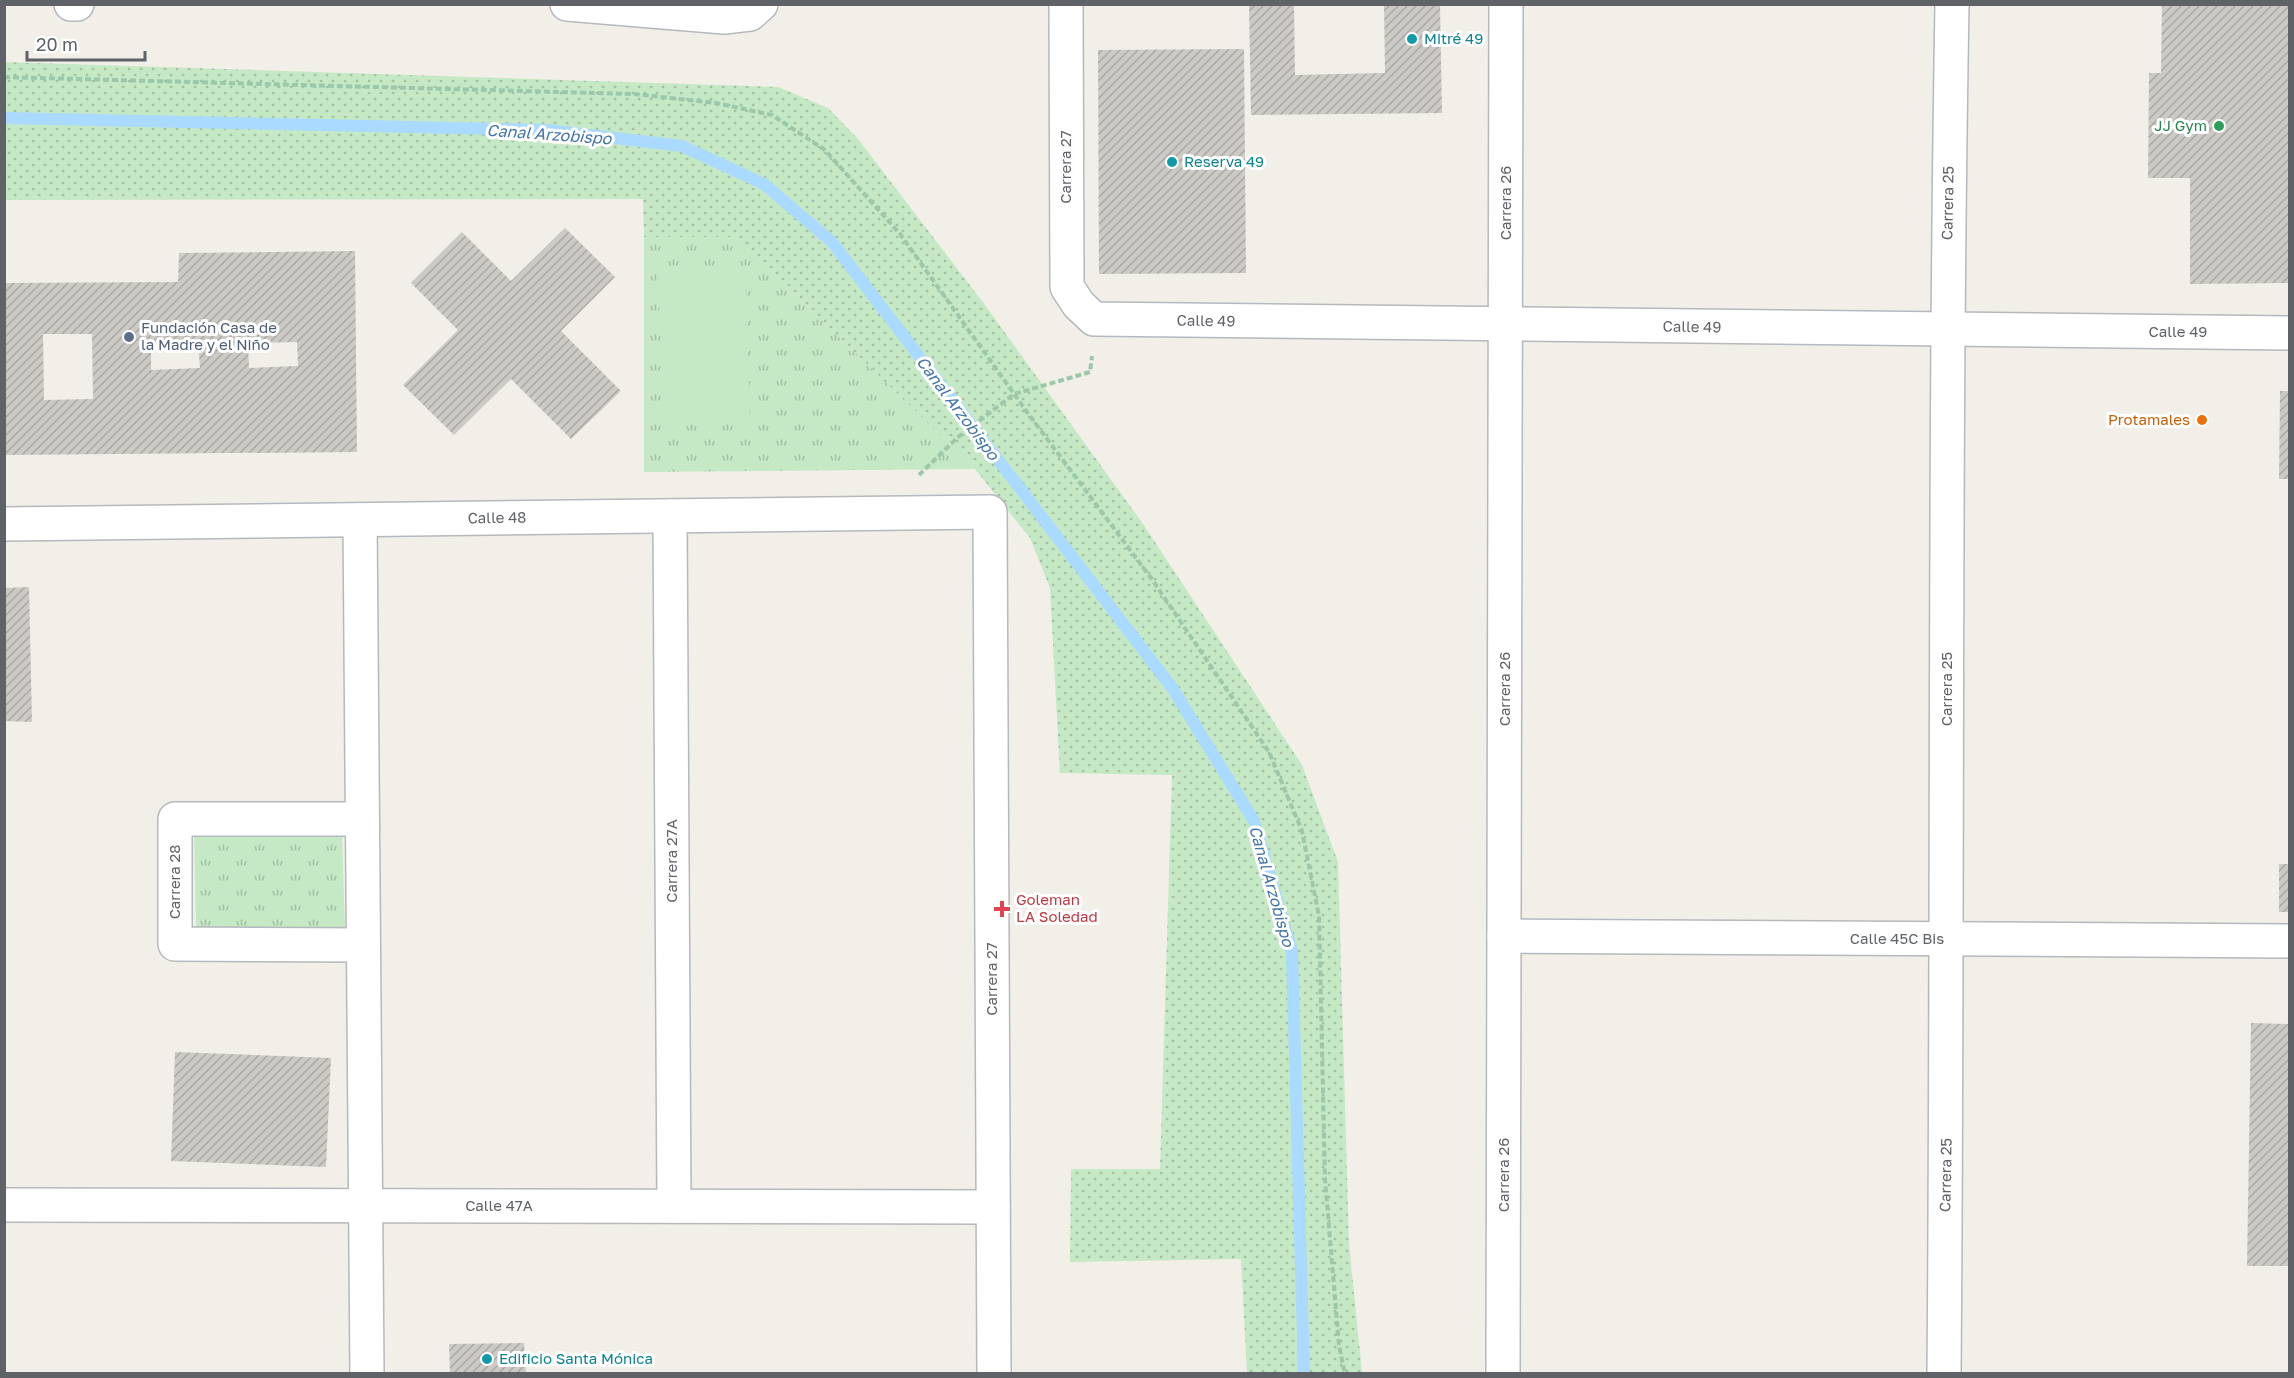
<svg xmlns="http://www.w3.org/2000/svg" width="2294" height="1378" font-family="'Golos Text',sans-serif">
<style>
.grass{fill:url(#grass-dots)}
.park{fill:url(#park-tufts)}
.pitch{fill:#c5e8c5}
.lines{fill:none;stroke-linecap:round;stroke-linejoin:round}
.stream{stroke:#aadaff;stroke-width:12}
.building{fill:url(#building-hatch);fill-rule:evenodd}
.street-casing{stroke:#b5b8bc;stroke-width:36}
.path{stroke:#9cc7a9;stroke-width:4;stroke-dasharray:6 3;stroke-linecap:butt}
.street{stroke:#fff;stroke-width:33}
.culture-dot{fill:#0f9aa8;stroke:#fff;stroke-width:2}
.leisure-dot{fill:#2e9e5b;stroke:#fff;stroke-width:2}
.service-dot{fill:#5c6f8a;stroke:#fff;stroke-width:2}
.food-dot{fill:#e8710a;stroke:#fff;stroke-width:2}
.health-dot{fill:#e0444e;stroke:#fff;stroke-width:2}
.labels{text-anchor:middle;stroke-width:6;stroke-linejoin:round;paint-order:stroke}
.culture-label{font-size:15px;fill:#0d838f;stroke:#fff;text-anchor:start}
.leisure-label{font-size:15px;fill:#27864d;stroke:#fff;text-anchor:end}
.street-label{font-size:15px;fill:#5f6368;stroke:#fff}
.service-label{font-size:15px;fill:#4e5e75;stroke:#fff;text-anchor:start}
.food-label{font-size:15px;fill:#c56008;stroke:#fff;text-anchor:end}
.health-label{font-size:15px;fill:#be3a42;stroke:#fff;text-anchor:start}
.water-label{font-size:16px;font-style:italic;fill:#4174aa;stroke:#fff}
</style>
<defs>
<pattern id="grass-dots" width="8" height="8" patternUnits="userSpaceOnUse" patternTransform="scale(1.5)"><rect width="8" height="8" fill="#c5e8c5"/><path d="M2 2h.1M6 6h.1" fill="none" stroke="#a3c0a4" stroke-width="1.8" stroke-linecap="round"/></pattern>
<pattern id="park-tufts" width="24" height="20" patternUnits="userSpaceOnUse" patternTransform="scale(1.5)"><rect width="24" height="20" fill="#c5e8c5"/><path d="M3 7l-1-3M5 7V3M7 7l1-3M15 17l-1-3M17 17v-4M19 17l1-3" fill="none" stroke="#a3c0a4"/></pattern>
<pattern id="building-hatch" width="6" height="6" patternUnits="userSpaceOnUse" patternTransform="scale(1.5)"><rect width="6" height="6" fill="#cccac5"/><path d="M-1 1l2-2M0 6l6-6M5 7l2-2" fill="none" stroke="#a9a8a4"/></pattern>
</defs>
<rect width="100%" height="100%" fill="#f1efe8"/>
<path class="grass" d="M5,62L778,87L828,108L858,139L985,305L1143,524L1302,765L1338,862L1349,1244L1362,1373H1247L1241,1259L1070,1262L1071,1169H1160L1172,775L1060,773L1050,588L1030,538L975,469L736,237H644L643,199L5,200Z"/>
<g class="park">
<path d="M644,237H736L975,469L644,472Z"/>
<path d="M342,831L345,932L196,927L194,834Z"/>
</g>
<path class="pitch" d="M745,266L750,418L663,421L658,268Z"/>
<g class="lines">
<path class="stream" d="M4,118L547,130L682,146L764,184L832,242L1173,689L1254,821L1292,951L1304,1374"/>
</g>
<g class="building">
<path d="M1249,4H1294L1295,75L1385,73L1384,4H1440L1442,113L1251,115Z"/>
<path d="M2162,4H2290V283L2190,284V178H2148L2149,73H2161Z"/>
<path d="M1244,49L1246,273L1099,274L1098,50Z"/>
<path d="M565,228L615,277L561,331L621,391L571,439L511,379L454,435L403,385L458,330L411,283L462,232L511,281Z"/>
<path d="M355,251L357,452L4,455V283L178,282L179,253ZM43,334H92L93,399L44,400ZM198,342L200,368L151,370V344ZM297,342L298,366L249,368L248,343Z"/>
<path d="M2280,391H2290V479H2279Z"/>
<path d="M29,587L32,722L4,721V588Z"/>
<rect x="2279" y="864" width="11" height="48"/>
<path d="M2251,1023L2290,1024V1266H2247Z"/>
<path d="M175,1052L331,1058L326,1167L171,1161Z"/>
<path d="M524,1343L526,1374H450L449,1344Z"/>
</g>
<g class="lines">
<defs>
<g id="street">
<path d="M71,4H77"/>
<path d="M567,4L724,17L750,14L761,4"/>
<path d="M1066,4L1067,287L1079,305L1094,319L2290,333"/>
<path d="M670,516L674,1206"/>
<path d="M360,520L367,1374"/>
<path d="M4,524L990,512L994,1374"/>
<path d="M362,819H175V944L363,945"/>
<path d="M1504,936L2290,941"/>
<path d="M4,1205L993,1207"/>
<path d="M1503,1374L1506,4"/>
<path d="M1944,1374C1948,917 1944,461 1952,4"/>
</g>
</defs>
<use href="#street" class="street-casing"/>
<g class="path">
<path d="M4,77L634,94L716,103L772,115L825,150L900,234L1027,412L1151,578L1269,752L1302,831L1319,916L1325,1179L1339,1346L1345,1374"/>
<path d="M919,475L957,438L1014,394L1090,372L1092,356"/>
</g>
<use href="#street" class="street"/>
</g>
<g class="culture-dot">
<circle cx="1412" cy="39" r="6"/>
<circle cx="1172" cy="162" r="6"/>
<circle cx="487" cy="1359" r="6"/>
</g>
<circle class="leisure-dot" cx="2219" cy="126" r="6"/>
<circle class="service-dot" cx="129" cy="337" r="6"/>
<circle class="food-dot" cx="2202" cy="420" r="6"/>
<path class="health-dot" d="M999 900h6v6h6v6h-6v6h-6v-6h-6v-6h6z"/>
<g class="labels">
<g class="culture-label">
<text x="1424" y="44">Mitré 49</text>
<text x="1184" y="167">Reserva 49</text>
<text x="499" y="1364">Edificio Santa Mónica</text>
</g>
<g class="leisure-label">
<text x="2207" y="131">JJ Gym</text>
</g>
<g class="street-label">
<text transform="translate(1066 167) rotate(-90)" y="5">Carrera 27</text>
<text transform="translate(1506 203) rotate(-90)" y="5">Carrera 26</text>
<text transform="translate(1948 203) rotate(-89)" y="5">Carrera 25</text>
<text transform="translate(1206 321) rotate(1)" y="5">Calle 49</text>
<text transform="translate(1692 327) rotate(1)" y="5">Calle 49</text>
<text x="2178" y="337">Calle 49</text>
<text transform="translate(497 518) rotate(-1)" y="5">Calle 48</text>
<text transform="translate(1505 689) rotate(-90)" y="5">Carrera 26</text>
<text transform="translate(1947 689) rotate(-90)" y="5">Carrera 25</text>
<text transform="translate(672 861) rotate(-90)" y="5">Carrera 27A</text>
<text transform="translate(175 882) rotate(-90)" y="5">Carrera 28</text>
<text x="1897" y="944">Calle 45C Bis</text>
<text transform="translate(992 979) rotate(-90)" y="5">Carrera 27</text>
<text transform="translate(1504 1175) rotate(-90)" y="5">Carrera 26</text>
<text transform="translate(1946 1175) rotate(-89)" y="5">Carrera 25</text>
<text x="499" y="1211">Calle 47A</text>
</g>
<g class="service-label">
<text x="141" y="333">Fundación Casa de<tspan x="141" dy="17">la Madre y el Niño</tspan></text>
</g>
<g class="food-label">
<text x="2190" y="425">Protamales</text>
</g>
<g class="health-label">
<text x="1016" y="905">Goleman<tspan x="1016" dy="17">LA Soledad</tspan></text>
</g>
<g class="water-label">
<text transform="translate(549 134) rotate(4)" y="6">Canal Arzobispo</text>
<text transform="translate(958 408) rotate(53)" y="6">Canal Arzobispo</text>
<text transform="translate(1272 886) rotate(74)" y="6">Canal Arzobispo</text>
</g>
</g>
<rect width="2294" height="1378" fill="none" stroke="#5f6368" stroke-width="12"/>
<path d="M27 51v9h118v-9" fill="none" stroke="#5f6368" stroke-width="3"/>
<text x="36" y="51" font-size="18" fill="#5f6368" stroke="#ffffff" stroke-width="4.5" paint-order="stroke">20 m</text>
</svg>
